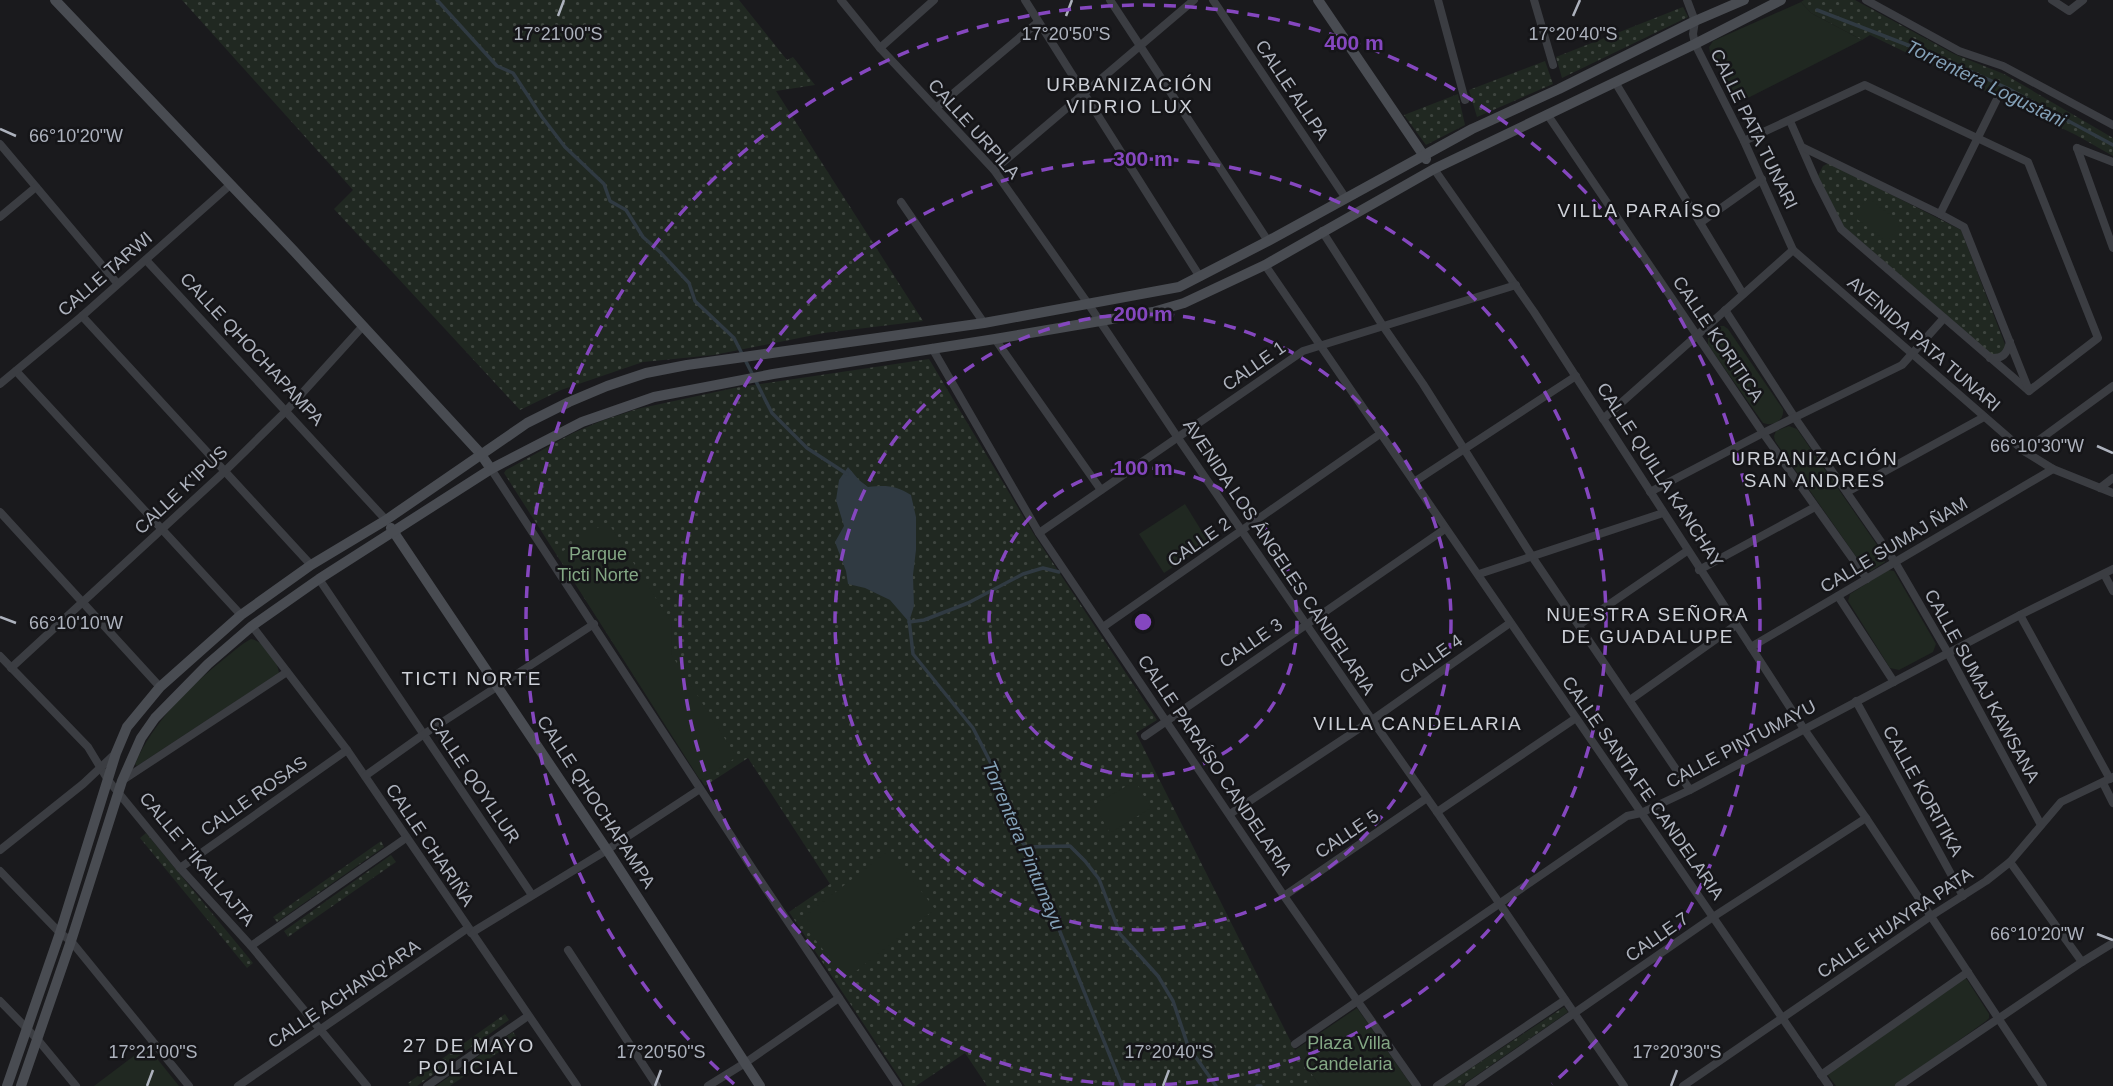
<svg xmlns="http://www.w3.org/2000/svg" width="2113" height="1086" font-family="Helvetica,sans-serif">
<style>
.grass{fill:url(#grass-dots)}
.park{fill:#202821}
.water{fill:#303a42}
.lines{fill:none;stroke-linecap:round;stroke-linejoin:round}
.stream{stroke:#303a42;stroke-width:3.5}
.street{stroke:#3b3d42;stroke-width:8}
.secondary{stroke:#494c52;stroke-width:10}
.ticks{fill:none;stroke:#adb2bd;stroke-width:2.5}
.ring{fill:none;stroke:#8547bf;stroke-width:3.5;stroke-dasharray:12 9}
.labels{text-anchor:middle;stroke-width:5;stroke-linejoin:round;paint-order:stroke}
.street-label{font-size:18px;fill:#adb2bd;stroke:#151518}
.park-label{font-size:18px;fill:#84a885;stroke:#151518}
.water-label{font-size:19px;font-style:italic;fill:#84a1b8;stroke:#151518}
.neighbourhood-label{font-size:19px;letter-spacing:2px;fill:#ced1d8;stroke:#151518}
.ticks-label{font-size:18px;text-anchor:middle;fill:#adb2bd;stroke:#151518;stroke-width:5;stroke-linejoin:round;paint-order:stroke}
.centre{fill:#8547bf;stroke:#151518;stroke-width:3.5}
.ring-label{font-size:21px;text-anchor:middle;font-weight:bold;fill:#8547bf;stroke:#151518;stroke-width:5;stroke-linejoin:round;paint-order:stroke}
</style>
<defs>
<pattern id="grass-dots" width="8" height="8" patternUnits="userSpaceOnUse" patternTransform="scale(1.75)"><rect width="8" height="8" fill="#202821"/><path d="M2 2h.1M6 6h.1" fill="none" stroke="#3e453f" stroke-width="1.8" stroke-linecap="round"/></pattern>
</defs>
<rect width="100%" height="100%" fill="#1a1a1d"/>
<g class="grass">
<path d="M182,0H739L787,60L793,57L815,85L776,91L923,321L824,333L714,355L643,362L561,390L520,410L334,209L353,190Z"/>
<path d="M1804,0H1855L1954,54L2004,74L2113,138V156L2076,135L1870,35L1862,40L1811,13L1801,2Z"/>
<path d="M1683,7L1688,17L1562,78L1556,57Z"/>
<path d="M1545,61L1553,84L1477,117L1469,90Z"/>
<path d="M1458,94L1465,125L1426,145L1404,115Z"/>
<path d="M1827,164H1831L1961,230L2006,347L2001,355H1992L1841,224L1818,176L1823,166Z"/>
<path d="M929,359L1035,536L1157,720L1136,733L1295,1050L1320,1086H987L965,1053L916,1086H905L789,912L830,884L748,758L705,786L504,473L506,470L573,433L601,421L637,409L734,388Z"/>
<path d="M146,833L253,963L247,968L140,838Z"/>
<path d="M381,841L384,847L277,922L273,917Z"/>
<path d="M391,855L396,862L288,937L284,931Z"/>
<path d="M1564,1007L1568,1012L1461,1086H1444Z"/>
<path d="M505,1014L509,1020L417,1086H410L408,1083Z"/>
<path d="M513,1032L518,1039L450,1086H436Z"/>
</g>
<g class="park">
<path d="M1801,2L1811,13L1862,40L1738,103L1710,53L1709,47L1713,41Z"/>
<path d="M1868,198L1901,223L1887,242L1853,216Z"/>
<path d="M1720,326H1724L1728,329L1783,409C1785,420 1773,427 1763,423L1708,345V336Z"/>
<path d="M1789,426L1797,429L1884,555L1885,562L1871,571L1864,568L1775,441L1774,436L1776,431Z"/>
<path d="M1185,504L1209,543L1164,573L1139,534Z"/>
<path d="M605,523L609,524L672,624L671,654L734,753V758L731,761L700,780L557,555Z"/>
<path d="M1888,570L1894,571L1936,644L1933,652L1899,670L1890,668L1848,601L1850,594Z"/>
<path d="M251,639C264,641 278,661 279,673L137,766L135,764C154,721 188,688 224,659C233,652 241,644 251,639Z"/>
<path d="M1135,781L1151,808L1110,833L1094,805Z"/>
<path d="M889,850L935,909L846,979L800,920Z"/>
<path d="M1966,978L1989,1014V1018L1986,1021L1895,1086H1836L1827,1074Z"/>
<path d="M1357,1008L1412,1086H1320L1295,1050Z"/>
<path d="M147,1046L179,1086H94Z"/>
</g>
<path class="water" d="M848,467L859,480L868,487C885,485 896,485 911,495L916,517V550L913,575L914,606L909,622L890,600L865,588L848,584L846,571L835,542L844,526L836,500L839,480Z"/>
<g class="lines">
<g class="stream">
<path d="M437,0L497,66L513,73L542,117L565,147L604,184L610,201L626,210L643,237L660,252L689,283L695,301L734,338L772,413L807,448L847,474"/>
<path d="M1817,10L1944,59L2009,89L2113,145"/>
<path d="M909,619L913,654L973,728L1004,789L1017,836L1026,847L1122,1086"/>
<path d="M909,622L924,620L968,603L1023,574L1043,568L1059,572"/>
<path d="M1026,847L1070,846L1085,861L1099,879L1120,934L1158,976L1173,1001L1188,1046L1216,1086"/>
<path d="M1257,1086H1261"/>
</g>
<g class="street">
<path d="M841,0L880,48L994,170L1089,305L1178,438L1372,720L1437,812L1624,1086"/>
<path d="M1025,0L1200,277"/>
<path d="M1110,0L1268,241"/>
<path d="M1213,0L1345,197"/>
<path d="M1438,0L1465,100"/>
<path d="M1534,0L1553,65"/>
<path d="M1687,0L1695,21L1693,34L1695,44L1744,141L1793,250L2024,451L2053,469L2113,493"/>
<path d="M1866,0L1959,51L2003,66L2113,125"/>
<path d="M2052,0L2069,11L2083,0"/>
<path d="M880,48L934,0"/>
<path d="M1615,82L1743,294"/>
<path d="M936,108L1038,22"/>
<path d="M1547,114L1763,433L1867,579"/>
<path d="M1790,121L1816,180L1841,229L2029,391"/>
<path d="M1744,141L1865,85L2028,162L2098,338L2029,391"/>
<path d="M0,144L117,283"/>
<path d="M1802,147L1940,214L1964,227L2028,388"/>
<path d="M2077,148L2113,248"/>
<path d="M2077,148L2113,162"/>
<path d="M1434,169L1534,312L1804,729L1866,818L2043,1086"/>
<path d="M994,170L1194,0"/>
<path d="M901,202L984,323"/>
<path d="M1940,214L1996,101"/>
<path d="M0,217L36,187"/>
<path d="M1700,223L1762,179"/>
<path d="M1322,231L1383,326L1423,384L1533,558L1690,790"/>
<path d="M146,260L386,520"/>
<path d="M1265,265L1829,1086"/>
<path d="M1725,310L1795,418L1895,562L1948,653L2041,825"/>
<path d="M82,316L311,565"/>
<path d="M995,339L1101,490"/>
<path d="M932,348L1039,533L1284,896L1417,1086"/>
<path d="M1990,358C2003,359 2007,354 2010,342"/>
<path d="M16,371L241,615"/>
<path d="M0,384L82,316L230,185"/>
<path d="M1603,419L1793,250"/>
<path d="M2024,451L2113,386"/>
<path d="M491,469L758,877L898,1086"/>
<path d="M1414,482L1576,376"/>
<path d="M2100,488L2113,478"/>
<path d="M1650,492L1763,433L1902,365L1944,318"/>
<path d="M1847,492L1984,417"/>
<path d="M0,512L160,687"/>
<path d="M1039,533L1303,351L1516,285"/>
<path d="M1699,570L1815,507"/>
<path d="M1479,574L1663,513"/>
<path d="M2104,574L2113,591"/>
<path d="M319,579L532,895"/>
<path d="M1838,596L1894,682"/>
<path d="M2020,615L2110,779"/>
<path d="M1579,625L1687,551"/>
<path d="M252,626L347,750L577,1086"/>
<path d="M1103,627L1380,434"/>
<path d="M1751,647L2053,469"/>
<path d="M0,656L88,747L108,780L180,868L251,946L367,1086"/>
<path d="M11,668L224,472L286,411L363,326"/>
<path d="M1630,700L1736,625"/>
<path d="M1856,701L1963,896"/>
<path d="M1145,736L1445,529"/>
<path d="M365,776L424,734L594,624"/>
<path d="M123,780L287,672"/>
<path d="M2103,783L2113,803"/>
<path d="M1437,812L1576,718"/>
<path d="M1230,814L1372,720L1510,623"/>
<path d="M0,850L83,784L116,753"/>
<path d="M2010,862L2082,962"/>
<path d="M180,868L347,750"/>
<path d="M0,871L60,933L71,941L189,1086"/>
<path d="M1284,896L1427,798"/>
<path d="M471,933L607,850L700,789"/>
<path d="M251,946L406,838"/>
<path d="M568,950L657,1086"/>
<path d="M0,1001L38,1040L76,1086"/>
<path d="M1295,1044L1627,816L1641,813L1690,790L2020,615L2113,569"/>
<path d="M1821,1075L1968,972"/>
<path d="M238,1086L468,928"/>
<path d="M427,1086L528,1016"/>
<path d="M708,1086L745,1063L839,998"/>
<path d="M1437,1086L1565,1000"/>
<path d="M1469,1086L1713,917L1866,818"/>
<path d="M1683,1086L1931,916L1986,881L2010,862L2061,802L2113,777"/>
<path d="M1899,1086L2082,962L2113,943"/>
</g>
<g class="secondary">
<path d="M55,0L293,250L480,453L491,469"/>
<path d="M1318,0L1426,159"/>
<path d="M391,528L607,850L760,1086"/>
<path d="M7,1086L60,933L116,753L127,727L160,687L241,615L311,565L386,520L527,423L569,402L607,386L646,373L687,365L984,323L1179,287L1268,241L1472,129L1559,89L1695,21L1744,0"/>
<path d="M21,1086L71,941L122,781L141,738L155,718L208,664L252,626L319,579L491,469L582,422L654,397L773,374L995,339L1153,312L1184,303L1265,265L1434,169L1695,44L1781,0"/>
</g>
</g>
<path class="ticks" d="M558,16L564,0M1066,16L1072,0M1573,16L1580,0M0,129L16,136M2097,446L2113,453M0,617L16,623M2097,934L2113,940M147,1086L153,1070M655,1086L661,1070M1163,1086L1169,1070M1671,1086L1677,1070"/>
<g class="ring">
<circle cx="1143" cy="622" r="154"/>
<circle cx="1143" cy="622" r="308"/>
<circle cx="1143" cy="622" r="463"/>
<path d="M734 1084A617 617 0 1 1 1552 1084"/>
</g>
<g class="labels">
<g class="street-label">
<text transform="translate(1292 90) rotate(56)" y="6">CALLE ALLPA</text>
<text transform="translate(974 129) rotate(48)" y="6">CALLE URPILA</text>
<text transform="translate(1754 129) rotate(64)" y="6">CALLE PATA TUNARI</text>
<text transform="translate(105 274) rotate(-41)" y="6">CALLE TARWI</text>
<text transform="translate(1718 339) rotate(56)" y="6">CALLE KORITICA</text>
<text transform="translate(1924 344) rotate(41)" y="6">AVENIDA PATA TUNARI</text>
<text transform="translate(252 349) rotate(47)" y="6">CALLE QHOCHAPAMPA</text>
<text transform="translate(1254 366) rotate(-35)" y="6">CALLE 1</text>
<text transform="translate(1660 475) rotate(57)" y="6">CALLE QUILLA KANCHAY</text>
<text transform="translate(181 490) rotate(-43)" y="6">CALLE K'IPUS</text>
<text transform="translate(1199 542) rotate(-35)" y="6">CALLE 2</text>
<text transform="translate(1894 545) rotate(-31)" y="6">CALLE SUMAJ ÑAM</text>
<text transform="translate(1279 557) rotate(56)" y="6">AVENIDA LOS ÁNGELES CANDELARIA</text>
<text transform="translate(1251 643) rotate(-35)" y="6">CALLE 3</text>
<text transform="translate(1431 659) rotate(-35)" y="6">CALLE 4</text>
<text transform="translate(1982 686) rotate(61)" y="6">CALLE SUMAJ KAWSANA</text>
<text transform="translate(1741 744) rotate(-28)" y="6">CALLE PINTUMAYU</text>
<text transform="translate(1215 765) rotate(56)" y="6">CALLE PARAÍSO CANDELARIA</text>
<text transform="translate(474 780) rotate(56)" y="6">CALLE QOYLLUR</text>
<text transform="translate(1643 788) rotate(55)" y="6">CALLE SANTA FE CANDELARIA</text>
<text transform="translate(1923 791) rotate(61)" y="6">CALLE KORITIKA</text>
<text transform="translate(254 796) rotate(-35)" y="6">CALLE ROSAS</text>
<text transform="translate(596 802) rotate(57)" y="6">CALLE QHOCHAPAMPA</text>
<text transform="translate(1347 834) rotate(-34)" y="6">CALLE 5</text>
<text transform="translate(430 845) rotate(56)" y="6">CALLE CHARIÑA</text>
<text transform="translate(197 859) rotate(50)" y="6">CALLE T'IKALLAJTA</text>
<text transform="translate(1895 923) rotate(-34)" y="6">CALLE HUAYRA PATA</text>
<text transform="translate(1657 937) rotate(-35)" y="6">CALLE 7</text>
<text transform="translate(344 994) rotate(-34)" y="6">CALLE ACHANQ'ARA</text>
</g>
<g class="park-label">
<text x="598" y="560">Parque<tspan x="598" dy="21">Ticti Norte</tspan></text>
<text x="1349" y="1049">Plaza Villa<tspan x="1349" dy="21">Candelaria</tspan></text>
</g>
<g class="water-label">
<text transform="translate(1986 83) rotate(26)" y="7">Torrentera Logustani</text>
<text transform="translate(1024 845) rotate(67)" y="7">Torrentera Pintumayu</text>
</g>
<g class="neighbourhood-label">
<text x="1130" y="91">URBANIZACIÓN<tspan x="1130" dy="22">VIDRIO LUX</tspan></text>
<text x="1640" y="217">VILLA PARAÍSO</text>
<text x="1815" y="465">URBANIZACIÓN<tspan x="1815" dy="22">SAN ANDRES</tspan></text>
<text x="1648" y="621">NUESTRA SEÑORA<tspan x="1648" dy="22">DE GUADALUPE</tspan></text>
<text x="472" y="685">TICTI NORTE</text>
<text x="1418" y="730">VILLA CANDELARIA</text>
<text x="469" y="1052">27 DE MAYO<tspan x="469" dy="22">POLICIAL</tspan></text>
</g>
</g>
<g class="ticks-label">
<text x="558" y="40">17°21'00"S</text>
<text x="1066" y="40">17°20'50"S</text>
<text x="1573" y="40">17°20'40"S</text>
<text x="76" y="142">66°10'20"W</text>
<text x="2037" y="452">66°10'30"W</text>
<text x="76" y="629">66°10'10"W</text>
<text x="2037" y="940">66°10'20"W</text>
<text x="153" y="1058">17°21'00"S</text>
<text x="661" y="1058">17°20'50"S</text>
<text x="1169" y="1058">17°20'40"S</text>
<text x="1677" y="1058">17°20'30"S</text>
</g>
<circle cx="1143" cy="622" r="10" class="centre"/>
<g class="ring-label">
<text x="1354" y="50">400 m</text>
<text x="1143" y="166">300 m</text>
<text x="1143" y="321">200 m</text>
<text x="1143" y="475">100 m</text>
</g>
</svg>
